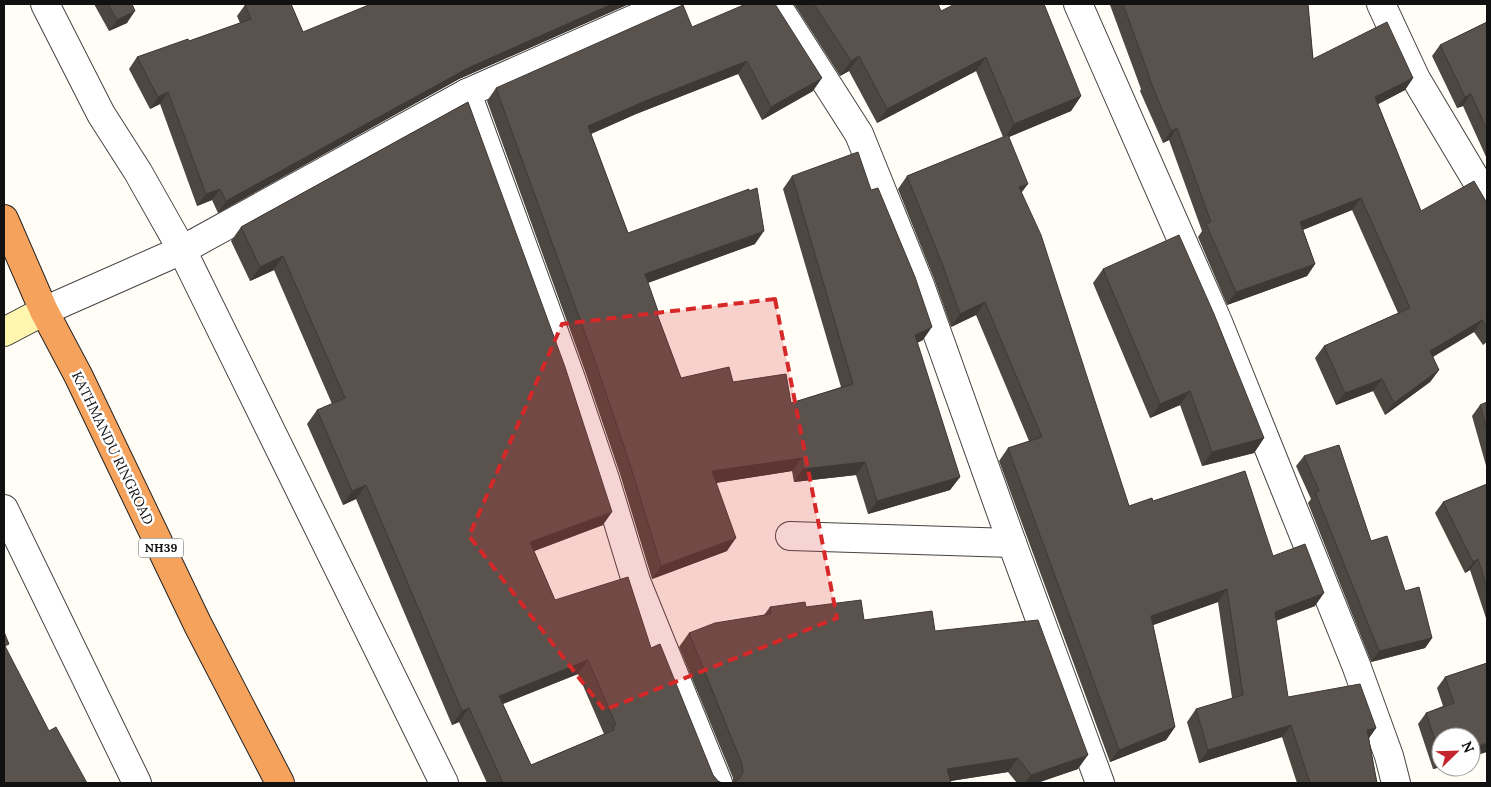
<svg xmlns="http://www.w3.org/2000/svg" width="1491" height="787" font-family="Lora,serif">
<style>
.lines{fill:none;stroke-linecap:round;stroke-linejoin:round}
.street-casing{stroke:#444;stroke-width:30}
.secondary-casing{stroke:#333;stroke-width:30}
.highway-casing{stroke:#222;stroke-width:30}
.street{stroke:#fff;stroke-width:28}
.secondary{stroke:#fff6b0;stroke-width:28}
.highway{stroke:#f5a25d;stroke-width:28}
.wall{fill:#4d4742;fill-rule:evenodd}
.shaded-wall{fill:#3f3936}
.building{fill:#5a524d;stroke:#3f3936;fill-rule:evenodd}
.marked{fill:#d62828;fill-opacity:0.2;stroke:#d62828;stroke-width:4;stroke-dasharray:10 6;stroke-linejoin:round}
.labels{text-anchor:middle;stroke-width:5;stroke-linejoin:round;paint-order:stroke}
.shield{fill:#fff;stroke:#585858;stroke-width:1}
.shield-label{font-size:12px;font-weight:bold;fill:#111}
.street-label{font-size:14px;fill:#111;stroke:#fff}
</style>
<rect width="100%" height="100%" fill="#fffdf5"/>
<g class="lines">
<defs>
<g id="street">
<path d="M45,4L101,114L138,172L182,250L444,783"/>
<path d="M776,4L859,134L920,285L1012,543L1100,783"/>
<path d="M1078,4L1218,322L1356,665L1389,756L1396,783"/>
<path d="M1381,4L1416,79L1487,198"/>
<path d="M467,93L570,376L605,479L636,581L718,783"/>
<path d="M44,311L182,250L467,93L668,4"/>
<path d="M4,509L137,783"/>
<path d="M790,536L1012,543"/>
</g>
<path id="secondary" d="M4,332L44,311"/>
<path id="highway" d="M4,219L44,311L78,375L198,625L280,783"/>
</defs>
<use href="#street" class="street-casing"/>
<use href="#secondary" class="secondary-casing"/>
<use href="#highway" class="highway-casing"/>
<use href="#street" class="street"/>
<use href="#secondary" class="secondary"/>
<use href="#highway" class="highway"/>
</g>
<g class="wall">
<path d="M94,4H132L127,23L109,31Z"/>
<path d="M244,4H291L303,32L629,4L459,79L218,213L212,200L197,206L160,104L150,109L129,69L137,57L189,41L240,23L237,16L245,5Z"/>
<path d="M794,4H938L941,11L1081,96L1071,111L1009,137L1021,193L1129,506L1153,501L1273,556L1315,606L1276,621L1288,697L1376,728L1369,738L1377,783H1297L1282,737L1199,763L1187,722L1196,709L1232,698L1218,602L1153,625L1175,727L1166,740L1110,762L999,461L1008,448L1029,441L976,315L951,327L934,279L898,189L907,176L1003,137L976,71L877,123L849,71L840,76Z"/>
<path d="M1111,4H1308L1313,59L1413,78L1405,90L1378,104L1421,211L1487,203V342L1483,345L1474,332L1433,357L1439,370L1430,382L1385,415L1373,391L1336,405L1315,358L1324,346L1398,313L1352,210L1303,230L1315,264L1307,276L1227,305L1198,237L1202,231L1169,140L1163,143L1140,91L1141,89L1110,5Z"/>
<path d="M1487,22V159L1463,106L1457,108L1432,56L1440,45Z"/>
<path d="M692,27L813,91L762,120L738,74L636,114L591,134L628,233L755,244L648,283L659,314L658,316L681,378L733,382L791,403L841,387L783,189L792,176L923,340L917,343L960,477L950,490L868,514L856,475L794,482L792,471L716,483L727,551L652,579L620,474L585,371L487,101L496,88Z"/>
<path d="M468,102L603,525L534,551L555,600L651,648L713,775L718,781L722,783H487L459,722L452,725L356,499L343,505L307,424L317,410L332,404L274,270L250,281L231,241L241,227ZM578,674L604,734L531,765L503,704Z"/>
<path d="M1103,269L1264,438L1254,453L1202,466L1180,405L1150,418L1093,283Z"/>
<path d="M1487,402V469L1472,416L1480,405Z"/>
<path d="M1304,456L1371,541L1405,591L1432,638L1425,648L1371,662L1308,503L1311,499L1296,466Z"/>
<path d="M1487,484V621L1470,570L1465,573L1435,513L1443,502Z"/>
<path d="M770,607H806L864,620L935,631L1078,769L1037,783H1017L1008,772L951,781L733,783V778L679,647L689,633L764,615Z"/>
<path d="M1487,663L1441,737V767L1433,769L1418,724L1426,713L1443,706L1437,688L1445,677Z"/>
</g>
<g class="shaded-wall">
<path d="M612,4H629L459,79L218,213L226,201L468,68Z"/>
<path d="M135,11L127,23L109,31L117,20Z"/>
<path d="M859,56L849,71L840,76L851,61Z"/>
<path d="M986,57L976,71L877,123L887,109Z"/>
<path d="M747,61L738,74L636,114L579,139L588,126L645,101Z"/>
<path d="M822,78L813,91L762,120L771,107Z"/>
<path d="M1413,78L1405,90L1367,110L1375,97Z"/>
<path d="M168,92L160,104L150,109L158,97Z"/>
<path d="M1471,94L1463,106L1457,108L1465,97Z"/>
<path d="M1081,96L1071,111L1004,139L1014,124Z"/>
<path d="M1177,128L1169,140L1163,143L1171,131Z"/>
<path d="M1028,184L1019,196V187Z"/>
<path d="M220,189L212,200L197,206L206,194Z"/>
<path d="M1361,198L1352,210L1292,234L1300,222Z"/>
<path d="M764,231L755,244L636,287L645,274Z"/>
<path d="M283,256L274,270L250,281L260,267Z"/>
<path d="M1315,264L1307,276L1227,305L1236,292Z"/>
<path d="M985,302L976,315L951,327L960,314Z"/>
<path d="M1482,320L1474,332L1422,363L1430,351Z"/>
<path d="M932,327L923,340L906,348L915,335Z"/>
<path d="M1439,370L1430,382L1385,415L1394,403Z"/>
<path d="M1382,379L1373,391L1336,405L1345,393Z"/>
<path d="M1190,391L1180,405L1150,418L1160,404Z"/>
<path d="M1264,438L1254,453L1202,466L1212,452Z"/>
<path d="M802,458L792,471L702,485L712,471Z"/>
<path d="M865,462L856,475L794,482L803,469Z"/>
<path d="M960,477L950,490L868,514L877,501Z"/>
<path d="M366,485L356,499L343,505L352,491Z"/>
<path d="M612,512L603,525L521,556L530,542Z"/>
<path d="M736,538L727,551L652,579L661,566Z"/>
<path d="M1478,559L1470,570L1465,573L1473,562Z"/>
<path d="M1227,589L1218,602L1142,629L1151,616Z"/>
<path d="M1324,593L1315,606L1266,624L1275,612Z"/>
<path d="M1432,638L1425,648L1371,662L1379,651Z"/>
<path d="M588,660L578,674L490,709L499,696Z"/>
<path d="M469,708L459,722L452,725L462,711Z"/>
<path d="M1291,725L1282,737L1199,763L1208,750Z"/>
<path d="M1175,727L1166,740L1110,762L1119,750Z"/>
<path d="M1376,728L1367,741V730Z"/>
<path d="M1487,743V752L1471,757V748Z"/>
<path d="M1088,755L1078,769L1037,783H1025L1031,775Z"/>
<path d="M1018,758L1008,772L937,783L947,769Z"/>
<path d="M1441,758V767L1433,769Z"/>
</g>
<g class="building">
<path d="M108,4H132L135,11L117,20Z"/>
<path d="M247,4H291L303,32L371,4H612L468,68L226,201L220,189L206,194L168,92L158,97L137,57L188,39L189,41L251,19L245,5Z"/>
<path d="M746,4H775L822,78L771,107L747,61L645,101L588,126L628,233L749,189V191L757,188L764,231L645,274L659,314H657L681,378L729,367L733,382L786,374L791,403L853,384L792,176L858,152L871,190L878,188L915,277L932,327L915,335L960,477L877,501L865,462L803,469L802,458L712,471L736,538L661,566L629,461L594,358L496,88L683,5L692,27Z"/>
<path d="M814,4H938L941,11L955,4H1044L1081,96L1014,124L986,57L887,109L859,56L851,61Z"/>
<path d="M1123,4H1308L1313,59L1387,22L1413,78L1375,97L1421,211L1474,181L1487,203V326L1482,320L1430,351L1439,370L1394,403L1382,379L1345,393L1324,346L1410,308L1361,198L1300,222L1315,264L1236,292L1206,224L1211,222L1177,128L1171,131L1149,78H1150Z"/>
<path d="M1487,22V130L1471,94L1465,97L1440,45Z"/>
<path d="M468,102L565,367L612,512L530,542L555,600L628,577L651,648L660,644L713,775L718,781L722,783H503L469,708L462,711L366,485L352,491L317,410L345,398L283,256L260,267L241,227ZM588,660L616,725L613,726L614,730L531,765L499,696Z"/>
<path d="M1008,135L1028,184L1019,187L1041,235L1129,506L1152,498L1153,501L1245,471L1273,556L1305,544L1324,593L1275,612L1288,697L1360,684L1376,728L1367,730L1377,783H1310L1291,725L1208,750L1196,709L1243,695L1227,589L1151,616L1175,727L1119,750L1008,448L1042,437L985,302L960,314L943,266L907,176Z"/>
<path d="M1179,235L1214,314L1264,438L1212,452L1190,391L1160,404L1103,269Z"/>
<path d="M1487,402V430L1480,405Z"/>
<path d="M1339,445L1371,541L1387,536L1405,591L1419,587L1432,638L1379,651L1315,492L1319,491L1304,456Z"/>
<path d="M1487,484V588L1478,559L1473,562L1443,502Z"/>
<path d="M861,600L864,620L932,611L935,631L1038,620L1088,755L1031,775L1018,758L947,769L951,783H734L740,778L743,772L742,764L689,633L715,623L771,614L770,607L805,602L806,607Z"/>
<path d="M4,632L9,644L5,646L49,731L56,727L87,783H4Z"/>
<path d="M1487,663V743L1471,748V737H1441V758L1426,713L1454,703L1445,677Z"/>
</g>
<path class="marked" d="M775,299L837,618L604,710L469,536L562,324Z"/>
<g class="labels">
<rect class="shield" x="138.5" y="538.5" width="45" height="19" rx="4"/>
<g class="shield-label">
<text x="161" y="552">NH39</text>
</g>
<g class="street-label">
<text transform="translate(113 448) rotate(64)" y="5">KATHMANDU RINGROAD</text>
</g>
</g>
<rect width="1491" height="787" fill="none" stroke="#111111" stroke-width="10"/>
<g transform="translate(1456 752) rotate(67)"><circle r="24" fill="#ffffff" stroke="#a0a0a0"/>
<path d="M0-4L9 19L0 12L-9 19Z" fill="#c4262e"/>
<text y="-8" font-size="14" font-weight="bold" text-anchor="middle" fill="#111111">N</text>
</g>
</svg>
